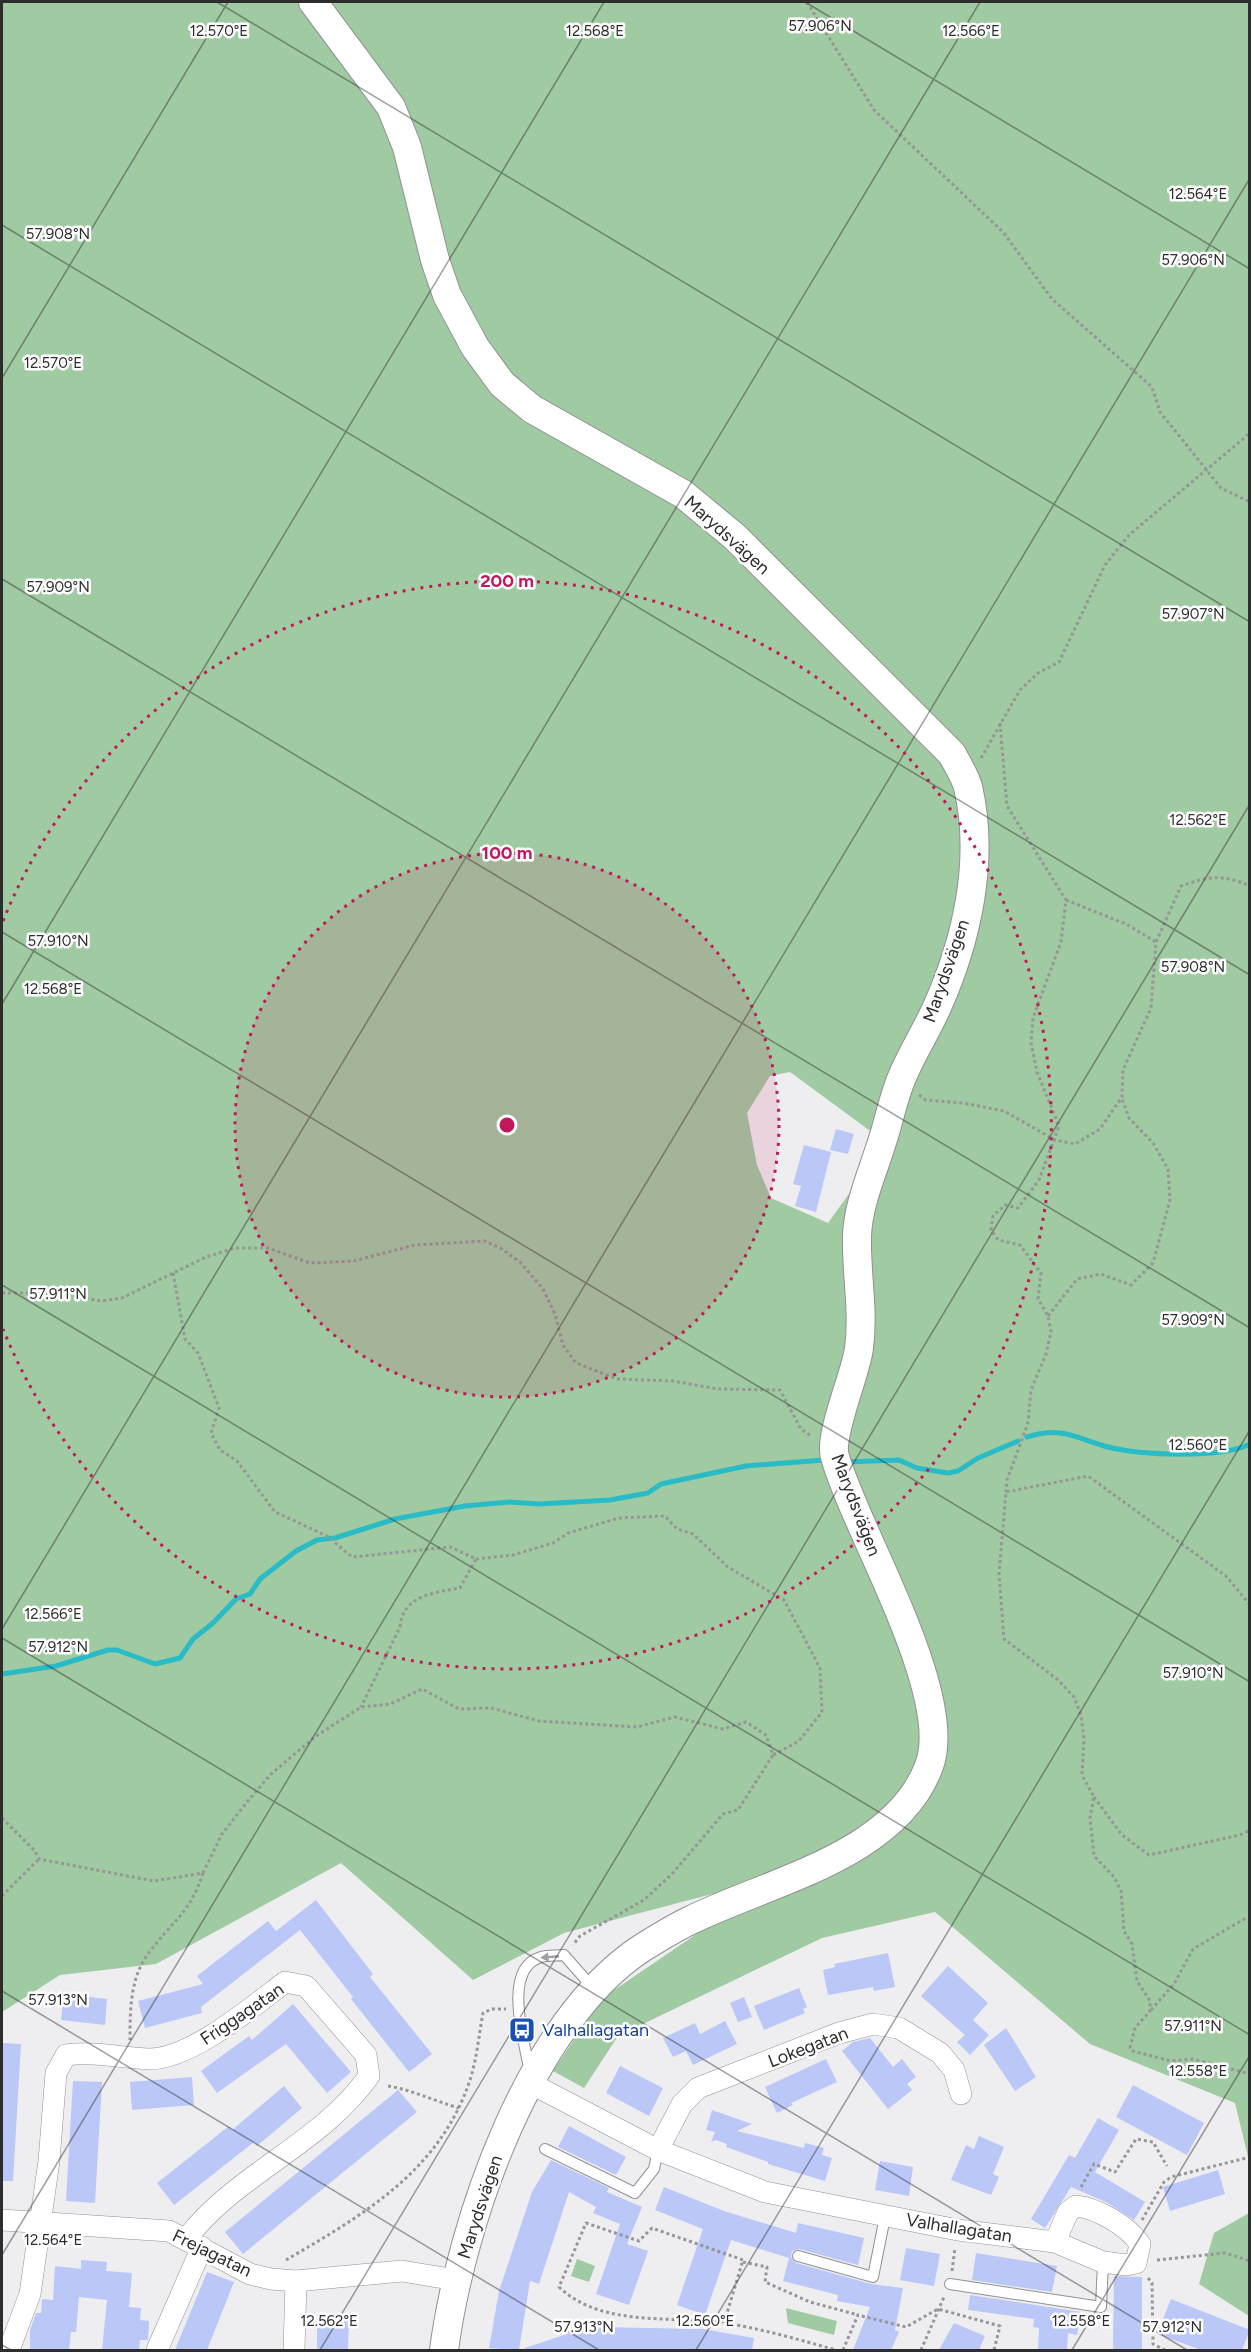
<svg xmlns="http://www.w3.org/2000/svg" width="1251" height="2352" font-family="Figtree,sans-serif">
<style>
.green{fill:#a0caa1;fill-rule:evenodd}
.lines{fill:none;stroke-linecap:round;stroke-linejoin:round}
.stream{stroke:#29bbc6;stroke-width:5}
.building{fill:#bbc7f7}
.lane-casing{stroke:#909192;stroke-width:12}
.street-casing{stroke:#909192;stroke-width:22}
.secondary-casing{stroke:#909192;stroke-width:30}
.path{stroke:#969697;stroke-width:3;stroke-dasharray:3 3;stroke-linecap:butt}
.lane{stroke:#fff;stroke-width:10}
.street{stroke:#fff;stroke-width:21}
.secondary{stroke:#fff;stroke-width:28}
.oneway{fill:#a0a0a1}
.ticks{fill:none;stroke:#2d2d2e;stroke-width:1.5;stroke-opacity:0.45}
.ring{fill:none;stroke:#c2185b;stroke-width:3;stroke-dasharray:3 6}
.labels{text-anchor:middle;stroke-width:5;stroke-linejoin:round;paint-order:stroke}
.street-label{font-size:18px;fill:#2d2d2e;stroke:#fff}
.transit-label{font-size:18px;fill:#164399;stroke:#fff;text-anchor:start}
.ticks-label{font-size:15px;text-anchor:middle;fill:#2d2d2e;stroke:#fff;stroke-width:5;stroke-linejoin:round;paint-order:stroke}
.centre{fill:#c2185b;stroke:#fff;stroke-width:3}
.ring-label{font-size:18px;text-anchor:middle;font-weight:bold;fill:#c2185b;stroke:#fff;stroke-width:5;stroke-linejoin:round;paint-order:stroke}
</style>
<rect width="100%" height="100%" fill="#eeeef0"/>
<g class="green">
<path d="M2,2H1249V2161L1235,2103L1090,2044L935,1912L822,1938L618,2036L584,2088L553,2071L601,1999L723,1916L712,1894L564,1933L473,1980L341,1863L156,1964L60,1975L2,2012ZM790,1072L877,1136L856,1184L828,1223L771,1198L757,1165L747,1113L770,1076Z"/>
<path d="M1249,2213V2316L1199,2284L1214,2233Z"/>
<path d="M577,2259L595,2266L589,2282L571,2276Z"/>
<path d="M786,2308L837,2321L834,2335L788,2323Z"/>
</g>
<g class="lines">
<g class="stream">
<path d="M1027,1437C1064,1426 1075,1438 1108,1447C1140,1455 1221,1459 1250,1444"/>
<path d="M846,1462L899,1460L917,1468L948,1473L958,1471L978,1458L1018,1441"/>
<path d="M2,1674L56,1666L108,1650H117L155,1664L180,1658L193,1639L213,1623L236,1599L250,1594L260,1579L296,1551L317,1540L335,1538L395,1519L465,1506L509,1502L539,1504L610,1500L648,1493L661,1484L746,1466L824,1460"/>
</g>
</g>
<g class="building">
<path d="M836,1129L854,1134L848,1154L830,1150Z"/>
<path d="M804,1145L831,1152L816,1212L795,1206L801,1186L793,1184Z"/>
<path d="M316,1900L373,1974L370,1977L432,2054L409,2072L351,1999L353,1997L300,1930L201,2007L202,2013L145,2028L138,2001L203,1984L197,1976L268,1921L276,1931Z"/>
<path d="M888,1953L895,1987L874,1991L873,1987L828,1995L823,1970L835,1967L834,1964Z"/>
<path d="M948,1966L988,2003L973,2020L989,2035L970,2055L957,2042L965,2035L921,1996Z"/>
<path d="M799,1988L807,2007L803,2009L805,2013L764,2030L754,2006Z"/>
<path d="M64,1994L107,1999L105,2025L61,2020Z"/>
<path d="M744,1997L752,2017L738,2022L730,2003Z"/>
<path d="M293,2004L351,2072L327,2093L286,2044L217,2093L201,2071L249,2036L252,2040Z"/>
<path d="M725,2021L737,2044L693,2065L686,2051L673,2057L663,2038L695,2023L700,2034Z"/>
<path d="M1006,2028L1036,2077L1015,2091L984,2045Z"/>
<path d="M870,2038L893,2067L902,2059L916,2077L907,2084L912,2090L888,2109L842,2051L853,2042Z"/>
<path d="M2,2043L21,2044L13,2181H2Z"/>
<path d="M826,2059L837,2082L791,2103L793,2105L777,2113L765,2087Z"/>
<path d="M620,2066L663,2088L649,2116L606,2093Z"/>
<path d="M192,2077L194,2105L132,2110L130,2082Z"/>
<path d="M73,2081L102,2082L95,2203L66,2201Z"/>
<path d="M1133,2085L1204,2123L1187,2155L1116,2117Z"/>
<path d="M284,2086L302,2108L257,2146L254,2142L174,2205L157,2183L229,2126L232,2130Z"/>
<path d="M398,2090L417,2112L243,2254L225,2232Z"/>
<path d="M712,2110L752,2124L737,2131L804,2148L805,2143L824,2148L822,2155L832,2158L825,2181L768,2164V2162L726,2147L727,2144L716,2140L711,2142L715,2132L706,2130Z"/>
<path d="M1098,2118L1119,2130L1095,2172L1145,2202L1134,2220L1108,2203L1071,2187L1045,2228L1031,2219L1069,2155L1075,2158Z"/>
<path d="M569,2126L626,2157L616,2175L558,2147Z"/>
<path d="M979,2136L1004,2147L993,2174L999,2177L991,2195L951,2180L966,2145L974,2149Z"/>
<path d="M551,2160L609,2188L607,2192L642,2207L627,2244L648,2251L629,2305L596,2294L620,2224L593,2213L596,2207L569,2192L539,2284L530,2281L519,2350L489,2348L499,2291L532,2192Z"/>
<path d="M880,2161L913,2167L909,2196L875,2190Z"/>
<path d="M1218,2170L1225,2194L1170,2211L1163,2187Z"/>
<path d="M664,2187L724,2211L796,2233L798,2223L864,2238L858,2265L799,2249L792,2251L791,2257L796,2263L871,2284L903,2288L895,2330L899,2332L891,2350H853L870,2307L837,2301L838,2295L783,2281L789,2258L731,2240L705,2315L677,2305L703,2229L655,2210Z"/>
<path d="M906,2248L940,2254L934,2286L900,2280Z"/>
<path d="M976,2253L1057,2266L1052,2292L972,2280Z"/>
<path d="M81,2260L107,2262L106,2271L132,2273L129,2307L141,2308L140,2320L149,2321L148,2340H140L139,2350H102L107,2300L79,2297L76,2332H71L69,2350H30V2330L36,2313H41L42,2299L53,2300L55,2266L81,2269Z"/>
<path d="M207,2272L234,2282L207,2350H175Z"/>
<path d="M1114,2276L1142,2277V2350H1113Z"/>
<path d="M970,2295L1081,2312L1077,2335L1068,2333L1067,2350H1038L1039,2328L1033,2327L1034,2319L968,2310Z"/>
<path d="M1171,2299L1250,2330L1242,2350H1201L1157,2334Z"/>
<path d="M317,2314H349L348,2350H317Z"/>
<path d="M954,2323L985,2336L979,2350H939Z"/>
<path d="M594,2325L595,2327L703,2329L754,2338L752,2350H525V2348Z"/>
</g>
<g class="lines">
<defs>
<g id="lane">
<path d="M535,2068L528,2063C523,2036 503,1968 541,1957C548,1955 557,1956 564,1955L593,1988"/>
<path d="M545,2149L635,2193L654,2169L658,2150"/>
<path d="M798,2256L873,2277L885,2217"/>
<path d="M950,2284L1101,2307L1103,2262"/>
</g>
<g id="street">
<path d="M530,2083L658,2150L765,2192L958,2230L1055,2242L1103,2262L1126,2265L1136,2263L1140,2244C1128,2226 1097,2208 1076,2206L1068,2212L1055,2242"/>
<path d="M658,2150L682,2104L698,2088L839,2033L873,2024L899,2028L940,2053L954,2070L961,2094"/>
<path d="M2,2220L169,2231L250,2274L271,2279L296,2281L402,2271L456,2280"/>
<path d="M9,2350L30,2294L49,2161L56,2073L66,2055C94,2051 121,2058 149,2059C191,2059 252,2007 285,1982L306,1986L366,2055L369,2076C322,2143 236,2174 187,2238"/>
<path d="M157,2350L202,2247"/>
<path d="M294,2350L296,2281"/>
</g>
<path id="secondary" d="M313,2L391,107L407,147L435,260L447,295L475,347L502,384L532,409L683,494L735,537L952,754C957,764 965,776 968,787C985,860 967,940 937,1007C926,1032 910,1056 900,1082C892,1103 888,1125 881,1145C872,1174 858,1205 857,1236C856,1273 864,1311 859,1348C856,1374 828,1436 835,1457C856,1531 956,1695 929,1766C896,1856 768,1882 691,1920C674,1928 658,1938 642,1948C530,2021 461,2222 444,2350"/>
</defs>
<use href="#lane" class="lane-casing"/>
<use href="#street" class="street-casing"/>
<use href="#secondary" class="secondary-casing"/>
<g class="path">
<path d="M807,2L874,110L1003,232L1052,299L1152,387L1160,412L1221,488L1250,502"/>
<path d="M1000,723L1007,806L1066,900L1061,942L1033,1018L1031,1043L1037,1072L1059,1126L1039,1180L1018,1208L1005,1205L993,1216L991,1230L998,1240L1020,1245L1041,1273L1038,1299L1048,1316L1051,1332L1046,1354L1031,1390L1028,1423L1007,1480L1006,1492"/>
<path d="M981,758L1020,690L1038,673L1059,662L1105,565L1129,535L1250,433"/>
<path d="M1066,900L1126,924L1156,942"/>
<path d="M919,1095L926,1100L963,1103L1004,1111L1055,1140L1075,1144L1100,1129L1122,1097L1123,1070L1151,1008L1156,942L1181,886C1209,876 1222,874 1250,886"/>
<path d="M173,1273L185,1339L198,1353L219,1408L211,1433L220,1450L237,1461L275,1512L327,1536L352,1557L450,1547L476,1559L460,1588C435,1592 402,1596 400,1627L361,1707"/>
<path d="M2,1293H59L101,1301L122,1298L206,1257L235,1248H268L310,1263L354,1261L415,1245L485,1241L502,1249L521,1263L543,1289L555,1314L563,1345L576,1363L617,1379L673,1381L718,1389L780,1390L801,1429L811,1436"/>
<path d="M1048,1316L1077,1279L1101,1274L1131,1285L1153,1263L1170,1200L1168,1169L1153,1143L1129,1118L1122,1099"/>
<path d="M476,1559L513,1555L553,1543L568,1533L619,1518L665,1516L677,1529L693,1534L728,1567L784,1600L820,1668L822,1712L799,1741L773,1755"/>
<path d="M1250,1605L1226,1576L1088,1476L1006,1492L999,1574L1004,1639L1057,1679L1074,1697L1081,1715L1084,1739L1082,1775L1094,1797L1090,1818L1094,1856L1114,1877L1121,1891L1124,1931L1132,1944L1137,1981L1150,2001V2011L1135,2028L1130,2048L1133,2051L1171,2061L1193,2059L1250,2074"/>
<path d="M1094,1797L1122,1835L1149,1855L1240,1835L1250,1830"/>
<path d="M2,1818L35,1851L39,1859L154,1881L203,1873C190,1914 171,1922 148,1954C130,1978 130,2011 130,2040"/>
<path d="M203,1873L222,1834L247,1802L271,1774L316,1736L361,1707L390,1704L422,1689L459,1709L491,1708L539,1721L637,1727L675,1717L723,1729L746,1722L766,1735L773,1755L738,1810L723,1814L672,1874L644,1900L580,1936L573,1945"/>
<path d="M2,1896L39,1859"/>
<path d="M1151,2010L1174,1984L1193,1949L1246,1918L1250,1919"/>
<path d="M388,2086C413,2090 434,2101 459,2108"/>
<path d="M1081,2187L1094,2164L1115,2172L1136,2139L1153,2142L1167,2166"/>
<path d="M1142,2220L1164,2182L1171,2177L1250,2157"/>
<path d="M286,2260C363,2215 440,2171 470,2080C477,2058 479,2034 483,2013L492,2009H506"/>
<path d="M1157,2260L1225,2253L1250,2261"/>
<path d="M743,2262L767,2267L765,2282L810,2302L858,2315"/>
<path d="M952,2271L955,2248"/>
<path d="M1148,2278L1152,2283L1153,2344L1165,2350"/>
<path d="M724,2323L743,2260L652,2228L639,2241L586,2223L559,2287C602,2328 671,2315 725,2323C763,2329 800,2340 836,2350"/>
<path d="M843,2350L858,2315L906,2327L938,2309L1000,2326L994,2350"/>
<path d="M921,2350L944,2297"/>
</g>
<use href="#lane" class="lane"/>
<use href="#street" class="street"/>
<use href="#secondary" class="secondary"/>
</g>
<defs><path id="oneway-solid" d="M-6-.8H1V-3.2L6.5 0L1 3.2V.8H-6Z" transform="scale(1.5)"/></defs>
<use class="oneway" href="#oneway-solid" transform="translate(550 1957) rotate(175)"/>
<path class="ticks" d="M217,2L1250,622M805,2L1250,269M2,225L1250,975M2,378L228,2M2,579L1250,1328M2,932L1250,1682M2,1004L604,2M2,1285L1250,2035M2,1629L980,2M2,1638L1187,2350M2,1991L599,2350M2,2255L1250,178M2,2345L11,2350M320,2350L1250,804M696,2350L1250,1430M1072,2350L1250,2055"/>
<circle cx="507" cy="1125" r="272" fill="#c2185b" fill-opacity=".12"/>
<g class="ring">
<circle cx="507" cy="1125" r="272"/>
<path d="M3 921A544 544 0 1 1 3 1329"/>
</g>
<defs>
<symbol id="bus-square" viewBox="-11 -11 22 22"><rect x="-9" y="-9" width="18" height="18" rx="4" fill="#1a4fb4" stroke="#fff"/><path d="M-5-6H5V4H4V6H2V4H-2V6H-4V4H-5ZM-3.5-4V0h7V-4ZM-3.5 1.2v1.5H-2V1.2ZM2 1.2v1.5H3.5V1.2Z" fill="#fff"/></symbol>
</defs>
<g fill-rule="evenodd">
<use href="#bus-square" x="507" y="2015" width="30" height="30"/>
</g>
<g class="labels">
<g class="street-label">
<text transform="translate(727 535) rotate(42)" y="6">Marydsvägen</text>
<text transform="translate(946 971) rotate(-71)" y="6">Marydsvägen</text>
<text transform="translate(856 1505) rotate(69)" y="6">Marydsvägen</text>
<text transform="translate(242 2014) rotate(-34)" y="6">Friggagatan</text>
<text transform="translate(808 2047) rotate(-21)" y="6">Lokegatan</text>
<text transform="translate(480 2207) rotate(-72)" y="6">Marydsvägen</text>
<text transform="translate(959 2228) rotate(9)" y="6">Valhallagatan</text>
<text transform="translate(212 2253) rotate(26)" y="6">Frejagatan</text>
</g>
<g class="transit-label">
<text x="542" y="2036">Valhallagatan</text>
</g>
</g>
<g class="ticks-label">
<text x="820" y="31">57.906°N</text>
<text x="219" y="36">12.570°E</text>
<text x="595" y="36">12.568°E</text>
<text x="971" y="36">12.566°E</text>
<text x="1198" y="199">12.564°E</text>
<text x="58" y="239">57.908°N</text>
<text x="1193" y="265">57.906°N</text>
<text x="53" y="368">12.570°E</text>
<text x="58" y="592">57.909°N</text>
<text x="1193" y="619">57.907°N</text>
<text x="1198" y="825">12.562°E</text>
<text x="58" y="946">57.910°N</text>
<text x="1193" y="972">57.908°N</text>
<text x="53" y="994">12.568°E</text>
<text x="58" y="1299">57.911°N</text>
<text x="1193" y="1325">57.909°N</text>
<text x="1198" y="1450">12.560°E</text>
<text x="53" y="1619">12.566°E</text>
<text x="58" y="1652">57.912°N</text>
<text x="1193" y="1678">57.910°N</text>
<text x="58" y="2005">57.913°N</text>
<text x="1193" y="2031">57.911°N</text>
<text x="1198" y="2076">12.558°E</text>
<text x="53" y="2245">12.564°E</text>
<text x="329" y="2326">12.562°E</text>
<text x="705" y="2326">12.560°E</text>
<text x="1081" y="2326">12.558°E</text>
<text x="584" y="2332">57.913°N</text>
<text x="1172" y="2332">57.912°N</text>
</g>
<circle cx="507" cy="1125" r="9" class="centre"/>
<g class="ring-label">
<text x="507" y="587">200 m</text>
<text x="507" y="859">100 m</text>
</g>
<rect width="1251" height="2352" fill="none" stroke="#2d2d2e" stroke-width="6"/>
</svg>
